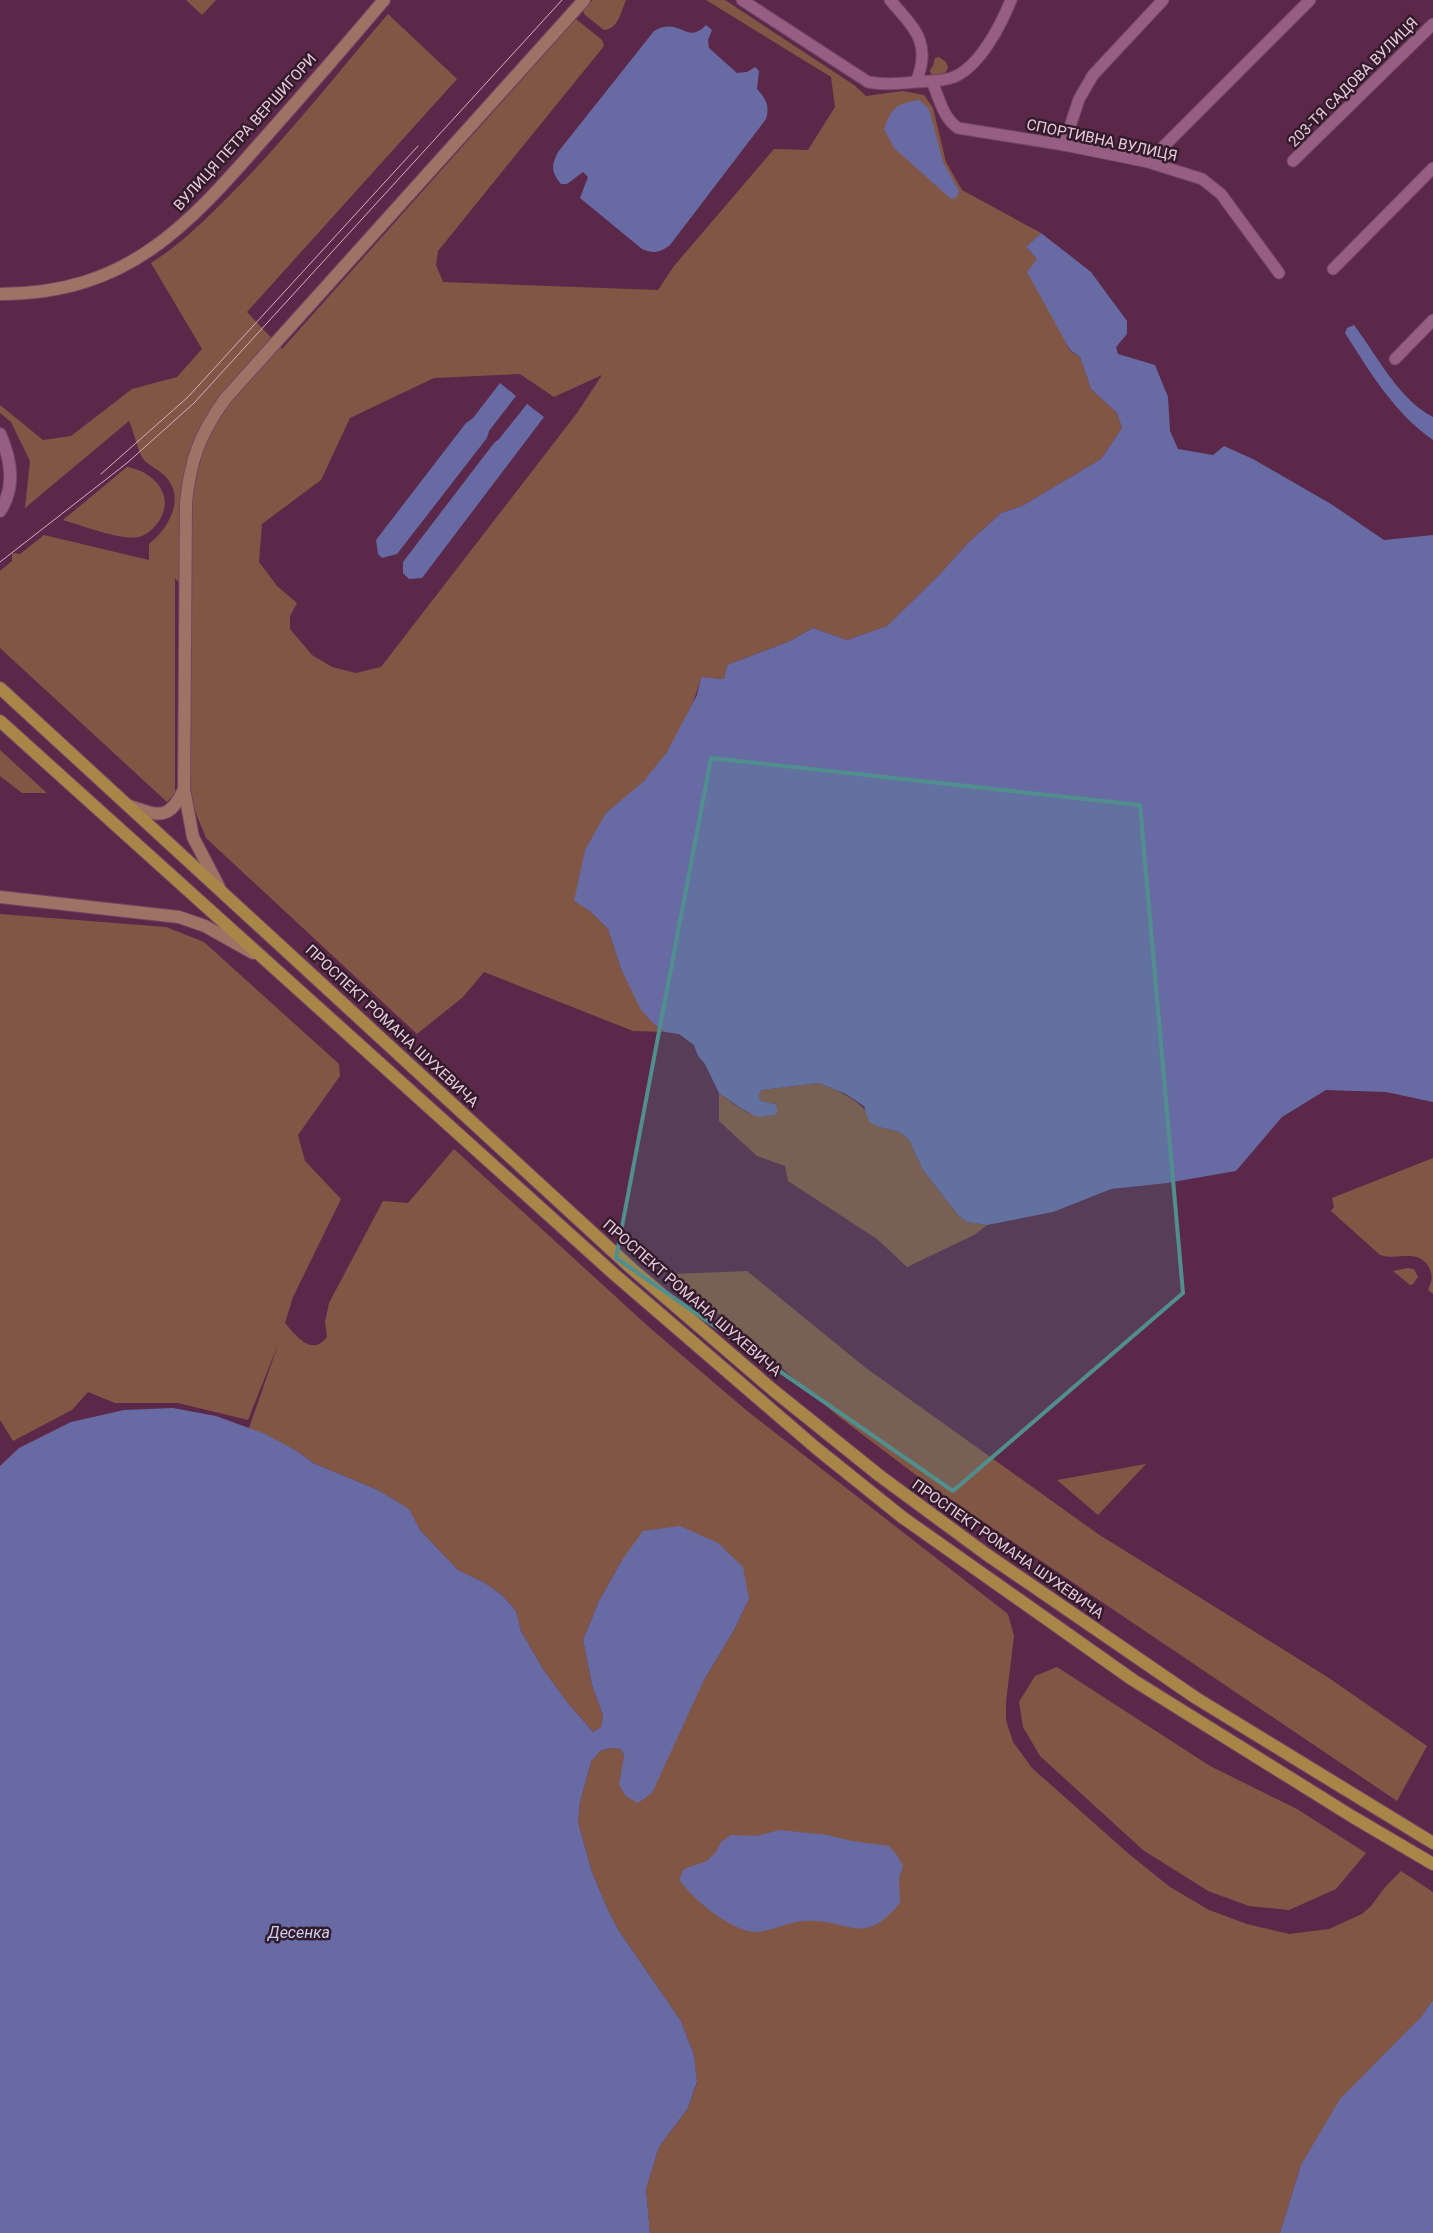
<svg xmlns="http://www.w3.org/2000/svg" width="1433" height="2233" font-family="Roboto,sans-serif">
<style>
.green{fill:#825645;fill-rule:evenodd}
.water{fill:#686aa4}
.lines{fill:none;stroke-linecap:round;stroke-linejoin:round}
.minor-casing{stroke:#724664;stroke-width:13}
.tertiary-casing{stroke:#724664;stroke-width:14}
.secondary-casing{stroke:#724664;stroke-width:14}
.primary-casing{stroke:#724664;stroke-width:14}
.minor{stroke:#965e82;stroke-width:11}
.tertiary{stroke:#965e82;stroke-width:12}
.secondary{stroke:#9e7264;stroke-width:12}
.primary{stroke:#a78647;stroke-width:12}
.tram{stroke:#d2afc4;stroke-width:1}
.marked{fill:#518f8f;fill-opacity:0.2;stroke:#518f8f;stroke-width:4;stroke-linejoin:round}
.labels{text-anchor:middle;stroke-width:5;stroke-linejoin:round;paint-order:stroke}
.street-label{font-size:15px;fill:#eacadd;stroke:#321b2a}
.water-label{font-size:16px;font-style:italic;fill:#cbcef1;stroke:#321b2a}
</style>
<rect width="100%" height="100%" fill="#5b284a"/>
<g class="green">
<path d="M186,0H216L202,15Z"/>
<path d="M592,0H626C621,12 618,29 604,30L585,15L583,11Z"/>
<path d="M706,0H725L854,85L866,96L903,91L924,95L933,108L946,162L962,190L1041,233L1026,247L1037,259L1069,350L1080,357L1091,389L1117,413L1122,428L1101,459L1022,506L1001,513L968,543L938,576L887,626L847,640L813,628L790,641L727,665L724,679L701,677C693,711 669,756 644,781C633,793 618,803 606,813L590,911L608,929L621,969L654,1024L665,1032L633,1031L484,972L463,997L417,1034L206,838L195,811L191,789L190,596L175,578V793L167,802L0,648V571L12,561V553L20,554L44,535L149,560V544C168,529 186,499 166,477C160,470 151,467 145,461C138,454 134,431 129,421L25,508L30,461L11,422L0,413V405L43,440L71,436L132,389L177,377L202,349L151,263C178,246 201,224 224,201C283,143 334,77 388,14L457,79L247,312L282,349L576,19L602,40L604,46L438,251L436,265L443,282L658,290L674,266L774,149L808,150L835,107L831,77ZM520,374L554,397L602,375L577,413L381,667L356,673L332,667L312,655L290,629V616L297,603L277,586L259,562L262,524L321,480L350,418L434,378Z"/>
<path d="M939,57L946,62L948,67L946,72L939,76L931,74L930,70L933,66L935,58Z"/>
<path d="M127,467C153,471 176,495 159,521C155,527 149,533 142,536C126,543 81,525 63,520Z"/>
<path d="M0,750L47,793H22L0,776Z"/>
<path d="M0,914L166,927L204,942L339,1064L340,1076L298,1135L305,1161L341,1199L293,1297L285,1323C296,1336 312,1357 327,1337L325,1322L329,1303L383,1201L408,1203L454,1149L650,1328L746,1410L1008,1614L1014,1636L1006,1702V1720L1013,1742L1032,1768L1130,1855L1170,1887L1209,1910L1247,1924L1289,1934L1329,1929L1362,1914L1371,1906L1386,1886L1401,1871L1433,1892V2000L1421,2017L1301,2165L1280,2233H650L646,2189L659,2147L688,2108L697,2083L694,2055L681,2021L619,1931L608,1910L592,1872L578,1822L580,1802L591,1762L600,1751L611,1748L621,1749L624,1756L623,1767L704,1680L734,1630L749,1599L622,1560L599,1601L583,1640L592,1685L603,1716L601,1727L593,1732L567,1702L543,1669L521,1631L516,1611L502,1595L485,1583L458,1570L420,1530L408,1509L378,1490L313,1463L297,1451L249,1428L279,1342L248,1420L178,1403H115L88,1392L72,1410L13,1441L0,1420Z"/>
<path d="M819,1083C850,1096 859,1100 879,1127L900,1132L909,1140L923,1170L959,1216L967,1222L987,1225L974,1235L907,1267L877,1239L788,1181L785,1166L757,1156L719,1121V1093C738,1107 748,1118 773,1115L775,1104L761,1101L758,1095L762,1090Z"/>
<path d="M1433,1158V1294L1428,1290C1432,1281 1433,1276 1429,1267C1417,1248 1398,1261 1380,1255L1331,1211L1334,1207L1332,1198Z"/>
<path d="M1408,1268L1414,1269L1418,1277L1413,1284L1410,1285L1393,1271Z"/>
<path d="M747,1271L866,1368L1098,1534L1329,1678L1427,1746L1397,1801L933,1488L838,1416L672,1274Z"/>
<path d="M1146,1464L1098,1515L1057,1480Z"/>
<path d="M1057,1667L1210,1766L1297,1809L1366,1853L1336,1889L1289,1910L1249,1906L1208,1891L1143,1850L1040,1756L1023,1727L1019,1702L1035,1676Z"/>
</g>
<g class="water">
<path d="M706,25L712,30L708,40L709,48L737,73L747,72L755,67L759,71L757,89C766,99 770,106 766,119L670,245C660,253 653,254 642,249L580,198L588,177L583,172L567,184H561C551,171 551,166 558,152L654,31C681,16 686,46 706,25Z"/>
<path d="M919,100L929,109L943,162L959,191L957,197L951,199L894,148L884,129C892,107 896,104 919,100Z"/>
<path d="M1041,233L1091,272L1127,321V334L1116,347L1118,354L1155,365L1168,397L1170,431L1178,449L1213,455L1224,446L1253,459L1331,504L1384,540L1433,535V1102L1386,1092L1326,1090L1282,1117L1236,1171L1167,1183L1111,1189L1053,1212L987,1225L967,1222L959,1216L923,1170L909,1140L900,1132L879,1127L869,1122L864,1106L846,1094L819,1083L762,1090L758,1095L761,1101L775,1104L778,1112L773,1115L758,1117L742,1109L719,1093L705,1064L698,1056L694,1045L679,1034L665,1032L654,1024L641,1010L621,969L608,929L590,911L574,901L585,850L606,813L644,781L667,752L697,695L701,677L724,679L727,665L790,641L813,628L847,640L887,626L938,576L968,543L1001,513L1022,506L1101,459L1122,428L1117,413L1091,389L1080,357L1070,350L1027,272L1037,259L1026,247Z"/>
<path d="M1354,325C1376,354 1399,400 1433,417V440C1394,413 1370,372 1345,333L1347,328Z"/>
<path d="M500,383L516,396L489,431L487,438L397,554L382,558L378,554L376,540L466,423L473,418Z"/>
<path d="M527,404L544,417L422,578L409,579L403,573V562L494,443L499,439Z"/>
<path d="M173,1408L216,1416L263,1433L297,1451L313,1463L378,1490L409,1509L420,1530L458,1570L485,1583L502,1595L516,1611L521,1631L543,1669L567,1702L593,1732L601,1727L603,1716L592,1685L583,1640L599,1601L622,1560L643,1531L680,1526L718,1543L743,1567L749,1599L734,1630L704,1680L652,1793L638,1803L626,1796L619,1785L624,1756L621,1749L611,1748L600,1751L591,1762L580,1802L578,1822L592,1872L608,1910L619,1931L681,2021L694,2055L697,2082L688,2108L659,2147L646,2189L650,2233H0V1466L19,1448L71,1422L124,1410Z"/>
<path d="M779,1830L828,1835L852,1841L889,1846L897,1855L903,1866L899,1878L900,1903C862,1949 849,1918 804,1921C788,1922 772,1931 756,1932C732,1932 691,1898 679,1879L684,1869L707,1861L716,1852L721,1842L731,1835L757,1836Z"/>
<path d="M1433,2000V2233H1280L1301,2165L1340,2099L1421,2017Z"/>
</g>
<g class="lines">
<defs>
<g id="minor">
<path d="M742,0L868,82C884,85 899,84 915,82C927,81 942,82 954,77C980,66 1001,25 1011,0"/>
<path d="M890,0C915,29 932,43 916,82"/>
<path d="M932,81C939,98 943,118 958,128L1064,145L1148,162L1202,179L1221,194L1279,273"/>
<path d="M1064,145L1079,99L1093,75L1163,0"/>
<path d="M1293,161L1433,24"/>
<path d="M1148,162L1310,0"/>
<path d="M1333,269L1433,168"/>
<path d="M1395,359L1433,320"/>
</g>
<path id="tertiary" d="M0,434C11,459 16,487 0,511"/>
<g id="secondary">
<path d="M0,294C130,294 189,224 268,134C307,90 346,45 384,0"/>
<path d="M129,806C159,816 169,821 184,789"/>
<path d="M219,887L193,837L184,789L186,503C190,460 200,434 225,399L584,0"/>
<path d="M0,897L179,917L205,926L253,953"/>
</g>
<g id="primary">
<path d="M0,688L631,1268L773,1390L880,1476L986,1554L1196,1698L1433,1843"/>
<path d="M0,721L614,1274L816,1448L902,1517L1133,1680L1353,1817L1433,1864"/>
</g>
</defs>
<use href="#minor" class="minor-casing"/>
<use href="#tertiary" class="tertiary-casing"/>
<use href="#secondary" class="secondary-casing"/>
<use href="#primary" class="primary-casing"/>
<use href="#minor" class="minor"/>
<use href="#tertiary" class="tertiary"/>
<use href="#secondary" class="secondary"/>
<use href="#primary" class="primary"/>
<g class="tram">
<path d="M101,474L188,397L418,146"/>
<path d="M0,562L127,463L194,403L562,0"/>
</g>
</g>
<path class="marked" d="M711,758L1140,805L1183,1293L953,1491L616,1258Z"/>
<g class="labels">
<g class="street-label">
<text transform="translate(1353 82) rotate(-45)" y="5">203-ТЯ САДОВА ВУЛИЦЯ</text>
<text transform="translate(245 132) rotate(-48)" y="5">ВУЛИЦЯ ПЕТРА ВЕРШИГОРИ</text>
<text transform="translate(1102 140) rotate(12)" y="5">СПОРТИВНА ВУЛИЦЯ</text>
<text transform="translate(392 1026) rotate(43)" y="5">ПРОСПЕКТ РОМАНА ШУХЕВИЧА</text>
<text transform="translate(692 1298) rotate(41)" y="5">ПРОСПЕКТ РОМАНА ШУХЕВИЧА</text>
<text transform="translate(1008 1549) rotate(35)" y="5">ПРОСПЕКТ РОМАНА ШУХЕВИЧА</text>
</g>
<g class="water-label">
<text x="299" y="1938">Десенка</text>
</g>
</g>
</svg>
